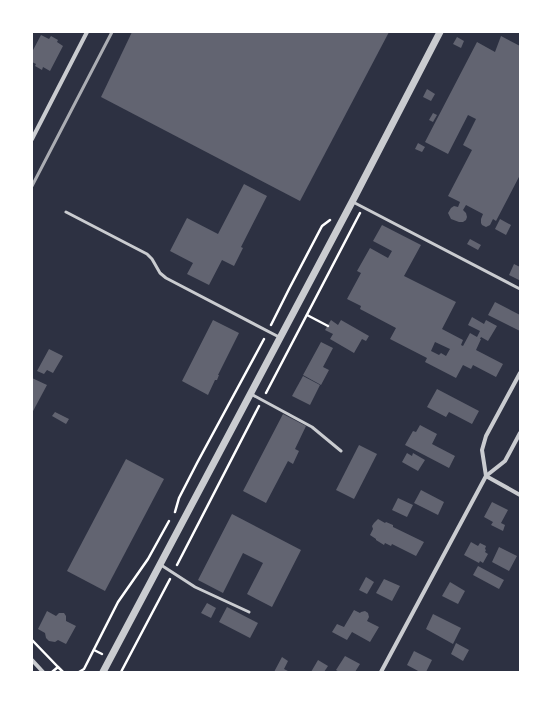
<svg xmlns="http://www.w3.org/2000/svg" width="552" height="704" font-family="'DejaVu Sans',sans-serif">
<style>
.building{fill:#626471;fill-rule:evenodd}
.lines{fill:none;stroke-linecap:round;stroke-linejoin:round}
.path{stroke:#fff;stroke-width:2.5}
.service{stroke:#caccd0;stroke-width:3}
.minor{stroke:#caccd0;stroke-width:4}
.tertiary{stroke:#caccd0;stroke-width:7}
.rail{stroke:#abadb3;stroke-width:3}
</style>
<rect width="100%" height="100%" fill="#2d3142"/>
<g class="building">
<path d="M132,32H389L300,201L101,97Z"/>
<path d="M41,35L49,39L51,36L58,40L57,42L63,46L50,71L43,67L42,70L35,66L36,64L32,62V52Z"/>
<path d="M501,36L520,46V175L496,221L493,219L490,225L486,227L482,225L481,223V219L483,214L466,205L463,210L466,213L467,217L466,220L463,222H459L451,219L448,213L451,208L454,206L458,207L460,202L448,196L472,150L463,145L476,119L468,115L448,154L425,142L477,42L495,52Z"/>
<path d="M457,37L464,41L461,48L453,44Z"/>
<path d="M427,89L435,94L431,101L423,97Z"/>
<path d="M433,113L437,115L433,122L429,120Z"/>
<path d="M418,143L425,147L422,152L415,149Z"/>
<path d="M244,184L267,196L241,247L243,248L234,266L222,260L209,285L187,274L193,263L170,251L187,218L218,234Z"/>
<path d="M500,219L511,225L506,235L495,229Z"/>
<path d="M382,225L421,245L404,276L456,302L442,329L463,340L461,345L463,346L470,333L477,337L480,331L468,325L472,317L484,324L486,320L497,326L488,341L481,337L480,339H481L476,350L503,364L496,377L473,365L471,369L463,365L456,378L425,362L427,358L390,339L396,328L360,309L361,306L347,299L361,273L357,271L370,248L388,258L392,251L373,241ZM435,342L450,349L446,356L441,353L439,355L431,351Z"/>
<path d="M470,239L481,245L478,250L467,244Z"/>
<path d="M514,264L520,267V278L519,280L509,275Z"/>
<path d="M495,302L520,315V331L488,315Z"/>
<path d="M213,320L239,333L218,375H219L217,380H215L208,395L182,381Z"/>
<path d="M331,320L338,325L341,320L369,336L366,341L362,339L354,353L330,339L333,334L325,330Z"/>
<path d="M321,342L333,348L323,367L329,370L321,385L303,375Z"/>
<path d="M49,349L63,356L53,373L47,370L44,374L37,371Z"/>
<path d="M303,376L320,385L310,405L292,396Z"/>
<path d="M32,378L47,385L32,413Z"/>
<path d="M437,389L479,411L472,424L449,412L446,417L427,407Z"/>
<path d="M55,412L69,419L66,424L52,416Z"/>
<path d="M283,414L306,426L295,449L299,451L293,464L288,461L266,503L243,491Z"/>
<path d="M420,425L437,434L432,444L455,456L449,468L405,445L413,431L416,432Z"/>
<path d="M359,445L377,454L354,499L336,490Z"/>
<path d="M407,453L412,456L413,453L425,460L418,471L402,462Z"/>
<path d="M126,459L164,479L105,591L67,571Z"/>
<path d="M421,490L444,502L438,515L414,503Z"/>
<path d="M398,498L413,505L407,517L392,510Z"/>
<path d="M492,502L508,510L501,523L505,525L503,531L491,525L493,522L484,517Z"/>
<path d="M232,514L301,550L272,607L247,594L263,563L243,553L223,593L198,580Z"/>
<path d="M378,519L385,523L386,522L393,525V527L424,542L416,556L392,544L391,546L385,543L384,545L376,540V539L370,535L373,529L372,526L374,523Z"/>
<path d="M471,542L478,546L480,543L486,546L485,549L486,550L485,552L488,554L483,563L480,561L479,563L464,555Z"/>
<path d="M499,547L517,556L509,571L492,562Z"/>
<path d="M478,566L504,580L499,589L473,575Z"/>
<path d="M366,577L374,582L367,594L359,590Z"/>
<path d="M384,579L400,586L392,601L376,593Z"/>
<path d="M450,582L465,591L458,604L442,596Z"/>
<path d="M207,603L216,608L211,618L201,613Z"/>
<path d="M227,607L258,623L250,638L219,622Z"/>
<path d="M354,610L360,613L361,612L365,611L368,613L369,617L367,621L379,627L370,642L352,632L347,640L332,632L337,624L344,627Z"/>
<path d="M47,611L56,616L59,613H64L66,616V621L76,626L66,644L58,640L55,642L49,641L46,638L45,633L38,629Z"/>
<path d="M433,614L461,628L453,644L426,629Z"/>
<path d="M456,643L469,650L463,661L451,654Z"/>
<path d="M414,651L432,660L426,672H420L407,665Z"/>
<path d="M345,656L360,664L355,672H339L336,670Z"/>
<path d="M282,657L288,661L284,669L290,672H274Z"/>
<path d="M318,660L328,666L324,672H311Z"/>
</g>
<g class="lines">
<g class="path">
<path d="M307,315L328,326"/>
<path d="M271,325L289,289L322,226L330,220"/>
<path d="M266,393L360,213"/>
<path d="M175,512L179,498L197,463L264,339"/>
<path d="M177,565L259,406"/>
<path d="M32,640L58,667"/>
<path d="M94,650L102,654"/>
<path d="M52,672L58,667L63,672"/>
<path d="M79,672L84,669L118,602L148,559L169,521"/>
<path d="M121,672L170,579"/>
</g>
<g class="service">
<path d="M353,202L520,289"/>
<path d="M66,212L147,254L152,259L160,273L166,278L279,337"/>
<path d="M251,394L312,427L341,451"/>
<path d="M161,565L195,587L249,612"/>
</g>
<g class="minor">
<path d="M32,139L87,32"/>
<path d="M486,476L482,450L486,436L520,373"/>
<path d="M486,476L520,495"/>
<path d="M32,660L43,672"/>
<path d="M381,672L486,476L505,461L520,433"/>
</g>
<path class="tertiary" d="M103,672L352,202L440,32"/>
<path class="rail" d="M32,186L112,32"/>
</g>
<rect width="552" height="704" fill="none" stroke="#ffffff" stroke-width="66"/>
</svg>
